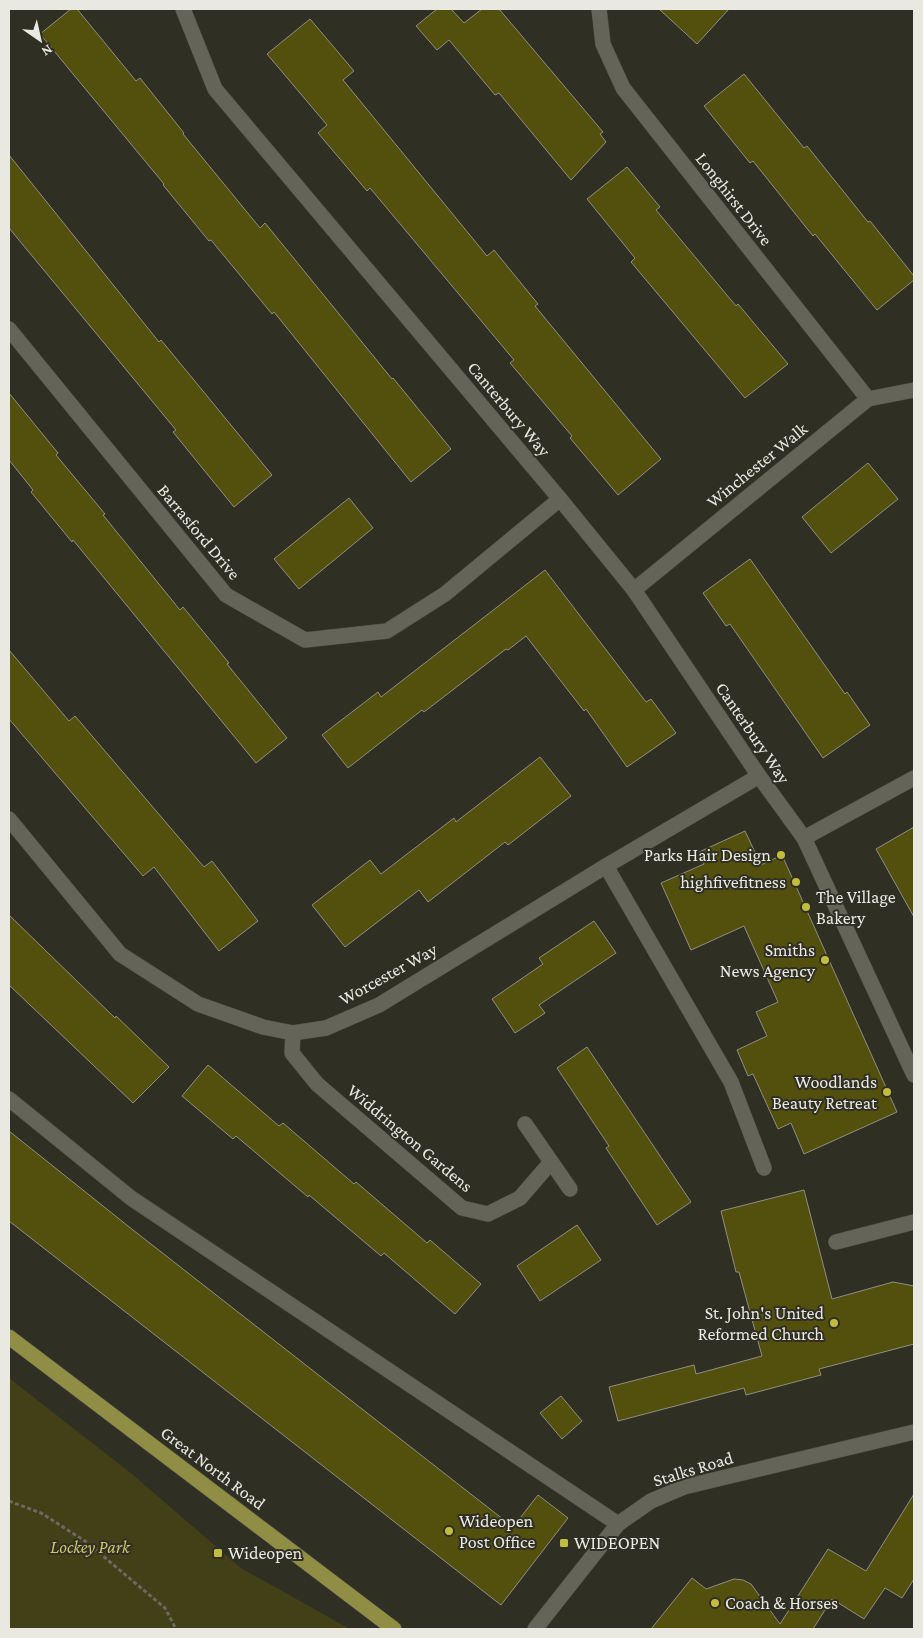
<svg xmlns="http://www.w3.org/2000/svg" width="923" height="1638" font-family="'Crimson Pro',serif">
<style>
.green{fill:#414017}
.building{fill:#53500e;stroke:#8f8f82}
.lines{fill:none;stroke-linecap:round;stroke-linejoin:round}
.minor-casing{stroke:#4e4e44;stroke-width:16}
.major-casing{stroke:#4e4e44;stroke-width:16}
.path{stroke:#6a6a61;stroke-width:3;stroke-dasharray:4 2.5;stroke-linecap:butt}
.minor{stroke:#646458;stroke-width:15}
.major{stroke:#908d45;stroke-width:15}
.poi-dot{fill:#c2bd3f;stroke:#2f2f24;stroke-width:2}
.labels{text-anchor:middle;stroke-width:4;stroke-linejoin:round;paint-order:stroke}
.street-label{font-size:18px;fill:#e9e9e2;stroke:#2f2f24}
.poi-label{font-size:18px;fill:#e9e9e2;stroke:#2f2f24;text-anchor:end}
.park-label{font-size:18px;font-style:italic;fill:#c9c66c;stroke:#2f2f24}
</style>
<rect width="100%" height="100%" fill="#2f2f24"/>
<path class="green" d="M9,1378L132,1474L241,1568L348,1628L9,1629Z"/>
<g class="building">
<path d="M71,9H77L136,81L140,78L184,133L183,134L260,228L265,223L392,379L393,378L451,449L411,482L274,312L272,314L211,240L209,241L163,185L164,184L40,34Z"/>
<path d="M437,9H451L464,23L482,9H499L603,132L600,134L606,142L571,180L499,93L495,95L449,40L437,50L416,26Z"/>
<path d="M659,9H729L697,44Z"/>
<path d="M310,19L354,71L343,80L487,256L494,250L538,304L535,306L661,459L618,495L570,438L572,436L510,363L514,360L370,188L367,191L318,133L327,125L267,54Z"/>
<path d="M744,74L804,148L807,146L868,222L870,221L914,276V280L877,310L815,234L813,236L753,161L750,163L704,106Z"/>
<path d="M9,155L159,342L161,340L272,475L234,507L173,432L176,430L9,228Z"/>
<path d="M627,167L660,207L656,210L736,306L738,304L788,364L745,398L631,262L635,258L587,199Z"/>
<path d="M9,393L58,453L56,455L105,514L103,515L180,610L183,607L229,663L227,664L287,738L256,763L73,540L72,542L31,492L33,490L9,460Z"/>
<path d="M868,463L898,499L831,553L802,517Z"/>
<path d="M349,498L373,528L299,589L274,559Z"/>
<path d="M750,559L845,694L847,692L870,725L823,758L730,624L726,626L703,593Z"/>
<path d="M545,570L646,702L651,699L676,733L627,767L586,709L584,711L526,636L508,650L506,649L424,712L422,710L348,768L322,735L378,692L381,697Z"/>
<path d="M9,650L69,721L75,716L204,867L212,861L258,921L219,951L154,867L143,876L9,719Z"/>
<path d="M540,757L571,796L508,845L505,842L428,902L419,890L345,947L312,905L370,860L381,874L454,818L456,822Z"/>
<path d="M914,827V917L876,849Z"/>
<path d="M745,831L761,865L782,855L897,1112L804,1154L791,1123L778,1129L753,1074L748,1076L737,1050L767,1036L756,1012L778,1002L744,926L691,950L661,883L704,864L699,852Z"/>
<path d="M9,915L115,1018L116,1016L169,1067L133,1103L9,985Z"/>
<path d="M594,921L616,953L539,1005L545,1013L515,1033L492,999L543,964L539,958Z"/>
<path d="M587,1047L691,1202L657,1225L606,1148L609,1146L557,1068Z"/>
<path d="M208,1065L279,1126L283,1123L354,1184L356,1182L427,1243L430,1240L481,1284L455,1314L384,1253L381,1256L309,1195L308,1197L236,1136L233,1139L182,1096Z"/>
<path d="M9,1131L133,1230L513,1527L538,1495L568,1518L501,1605L9,1221Z"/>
<path d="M804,1190L832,1299L893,1282L914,1286V1344L819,1369L821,1375L746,1395L744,1388L618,1421L609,1387L694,1365L696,1374L762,1356L739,1272H736L721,1211Z"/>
<path d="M577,1225L601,1260L540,1301L517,1266Z"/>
<path d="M561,1396L582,1421L562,1439L540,1413Z"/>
<path d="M914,1494V1579L902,1598L885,1588L864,1619L832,1599L813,1629H651L692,1578L706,1589L734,1579L743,1580L751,1584L780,1624L828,1549L866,1571Z"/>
</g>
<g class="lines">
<defs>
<g id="minor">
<path d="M183,9L215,89L560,499L634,590L759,776L804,838L914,1075"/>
<path d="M599,9L603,44L623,88L868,399"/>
<path d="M9,329L226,595L305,640L387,631L445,594L560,499"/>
<path d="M634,590L868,399L914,390"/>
<path d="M9,819L120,954L198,1004L263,1027L293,1033L326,1028L379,1005L606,866L759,776"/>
<path d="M804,838L914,778"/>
<path d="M606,866L731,1082L764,1168"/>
<path d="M293,1033L292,1053L317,1084L462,1208L488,1214L520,1198L551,1162"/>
<path d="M9,1099L131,1198L618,1524"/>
<path d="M525,1124L570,1189"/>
<path d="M836,1242L914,1222"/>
<path d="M535,1629L618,1524L651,1501L684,1487L914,1432"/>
</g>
<path id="major" d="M9,1337L394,1629"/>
</defs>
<use href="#minor" class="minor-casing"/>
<use href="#major" class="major-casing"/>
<path class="path" d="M9,1501L41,1513L85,1541L165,1608L176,1629"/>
<use href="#minor" class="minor"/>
<use href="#major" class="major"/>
</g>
<g class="poi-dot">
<circle cx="781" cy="855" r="5"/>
<circle cx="796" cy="882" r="5"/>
<circle cx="806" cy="907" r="5"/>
<circle cx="825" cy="960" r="5"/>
<circle cx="887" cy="1092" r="5"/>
<circle cx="834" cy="1323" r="5"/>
<circle cx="449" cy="1531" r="5"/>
<rect x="559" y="1538" width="10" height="10" rx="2.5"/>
<rect x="213" y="1548" width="10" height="10" rx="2.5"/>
<circle cx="715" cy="1603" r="5"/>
</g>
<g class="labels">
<g class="street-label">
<text transform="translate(734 199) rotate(52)" y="6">Longhirst Drive</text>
<text transform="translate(509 409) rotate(50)" y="6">Canterbury Way</text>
<text transform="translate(757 465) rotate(-39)" y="6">Winchester Walk</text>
<text transform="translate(199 532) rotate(50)" y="6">Barrasford Drive</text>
<text transform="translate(753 733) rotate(56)" y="6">Canterbury Way</text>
<text transform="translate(388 974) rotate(-29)" y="6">Worcester Way</text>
<text transform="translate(410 1138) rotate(40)" y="6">Widdrington Gardens</text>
<text transform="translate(213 1468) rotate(37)" y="6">Great North Road</text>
<text transform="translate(693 1469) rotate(-17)" y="6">Stalks Road</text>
</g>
<g class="poi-label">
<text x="771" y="861">Parks Hair Design</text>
<text x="786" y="888">highfivefitness</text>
<text x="816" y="903" text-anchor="start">The Village<tspan x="816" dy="21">Bakery</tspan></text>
<text x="815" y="956">Smiths<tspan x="815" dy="21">News Agency</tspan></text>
<text x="877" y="1088">Woodlands<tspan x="877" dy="21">Beauty Retreat</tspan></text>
<text x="824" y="1319">St. John's United<tspan x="824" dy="21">Reformed Church</tspan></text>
<text x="459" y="1527" text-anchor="start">Wideopen<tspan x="459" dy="21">Post Office</tspan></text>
<text x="574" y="1549" text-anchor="start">WIDEOPEN</text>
<text x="228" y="1559" text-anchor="start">Wideopen</text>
<text x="725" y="1609" text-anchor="start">Coach &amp; Horses</text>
</g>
<g class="park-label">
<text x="90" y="1553">Lockey Park</text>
</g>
</g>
<rect width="923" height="1638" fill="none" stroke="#e9e9e2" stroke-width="20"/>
<g transform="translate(40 40) rotate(146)" stroke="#2f2f24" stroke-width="4" paint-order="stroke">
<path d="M0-4L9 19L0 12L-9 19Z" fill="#e9e9e2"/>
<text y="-8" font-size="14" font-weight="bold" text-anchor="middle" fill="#e9e9e2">N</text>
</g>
</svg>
